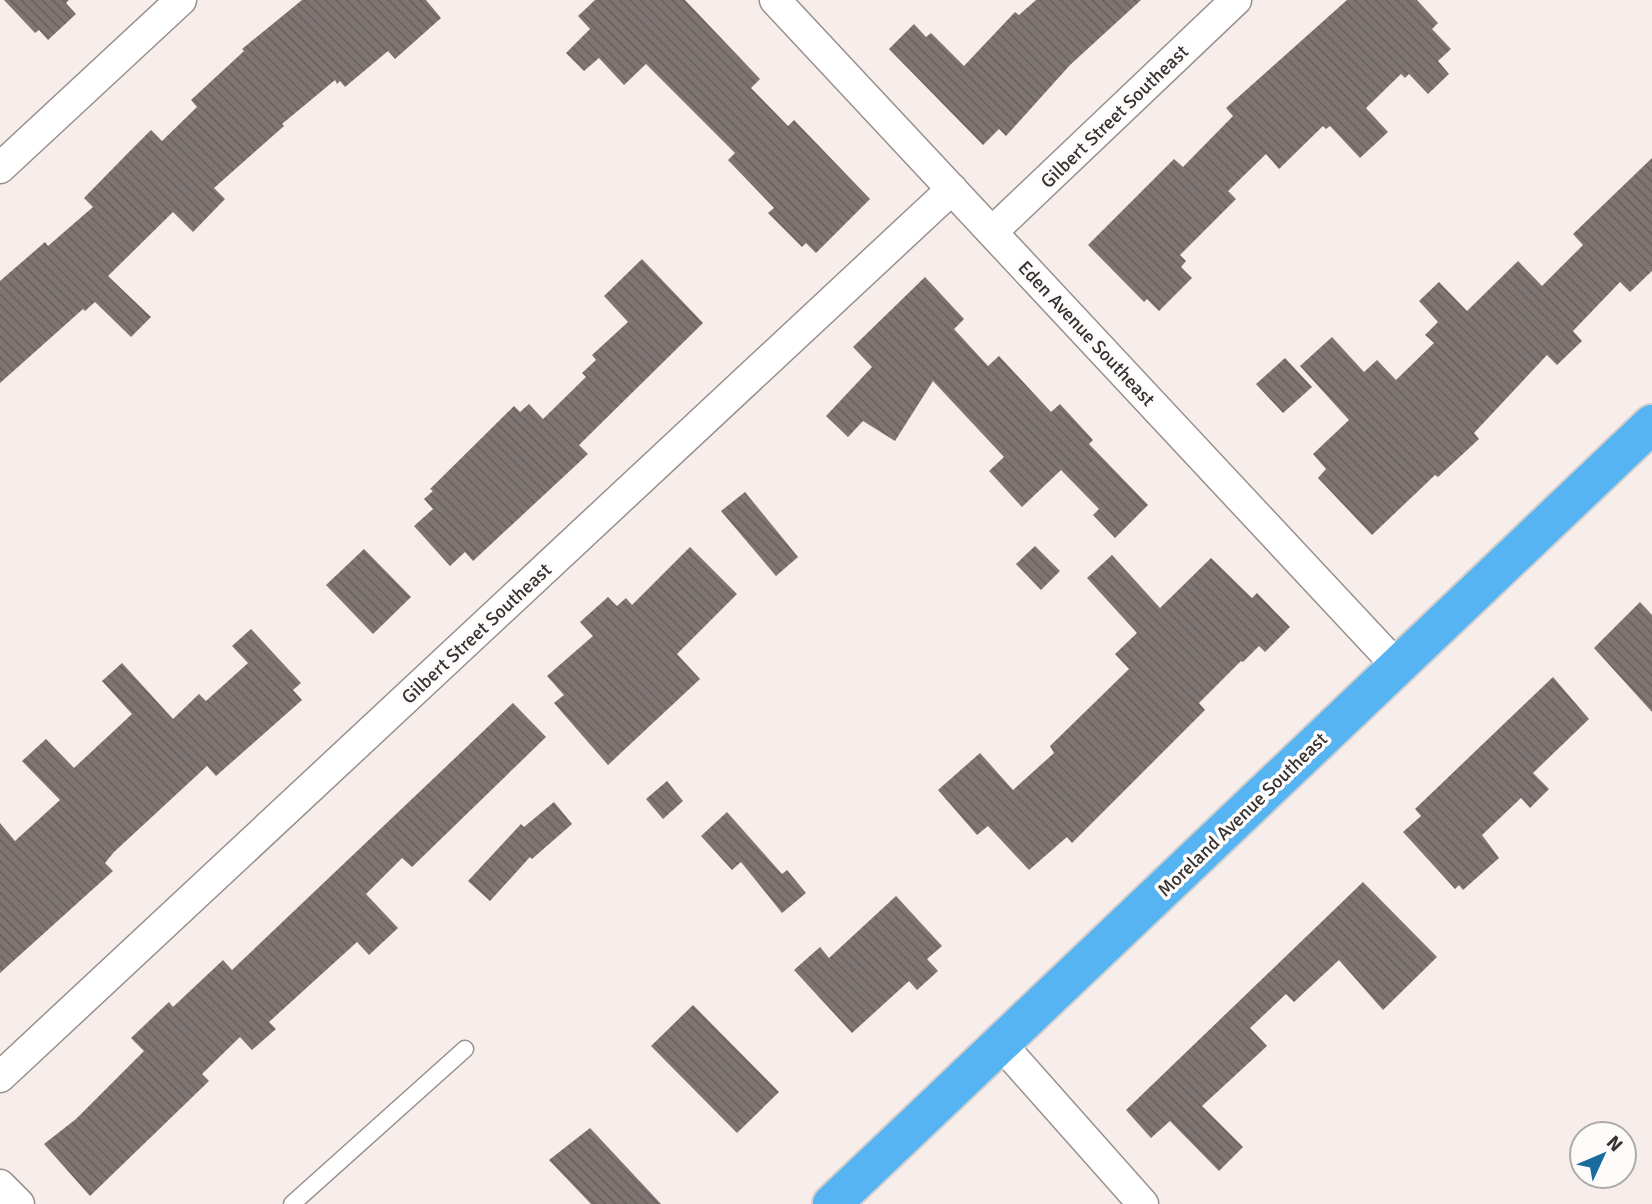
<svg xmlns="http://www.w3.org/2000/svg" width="1652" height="1204" font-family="Signika,sans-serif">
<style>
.building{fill:url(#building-back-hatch)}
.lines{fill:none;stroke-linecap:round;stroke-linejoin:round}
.lane-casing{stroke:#99908d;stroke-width:19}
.street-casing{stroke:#99908d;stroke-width:33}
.highway-casing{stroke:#cfcece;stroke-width:42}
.lane{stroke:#fff;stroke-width:16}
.street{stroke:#fff;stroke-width:30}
.highway{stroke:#57b4f3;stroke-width:38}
.labels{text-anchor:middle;stroke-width:7;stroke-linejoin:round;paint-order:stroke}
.street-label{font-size:19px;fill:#363231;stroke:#fefcfb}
</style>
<defs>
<pattern id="building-back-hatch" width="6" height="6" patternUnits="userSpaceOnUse" patternTransform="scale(1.75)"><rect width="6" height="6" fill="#7f7673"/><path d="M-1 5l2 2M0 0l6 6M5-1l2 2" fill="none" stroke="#69615f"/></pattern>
</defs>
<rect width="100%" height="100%" fill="#f7edea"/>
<g class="building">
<path d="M4,0H69L66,3L76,14L48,40L39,30L35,33Z"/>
<path d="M302,0H426L441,18L395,59L388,51L345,87L340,81L337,84L335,80L282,124L284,126L214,188L225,199L193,232L173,212L108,276L151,317L131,337L95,302L85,311L83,309L0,383V281L45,242L48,246L93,207L84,198L128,153L151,130L162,141L197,107L191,100L244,51L242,49Z"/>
<path d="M595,0H685L760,79L751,88L788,126L794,120L870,199L816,253L806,243L802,247L768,213L774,208L728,160L735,153L646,64L624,85L599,58L584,71L566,53L590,29L578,16Z"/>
<path d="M1036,0H1141L1070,65L1006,136L999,129L983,145L889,49L914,24L926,37L931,33L964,66L1015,12L1019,15Z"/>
<path d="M1347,0H1417L1438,23L1432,29L1451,49L1438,61L1449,74L1428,94L1409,74L1405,78L1401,74L1366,108L1388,132L1360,158L1330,126L1326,129L1323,126L1279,169L1266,154L1228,191L1236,199L1180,255L1186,261L1181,267L1192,278L1159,311L1147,299L1144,302L1088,245L1174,159L1183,167L1233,116L1226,108Z"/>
<path d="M1652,158V271L1630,292L1620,282L1573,331L1582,341L1557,365L1547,355L1474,433L1479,439L1438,477L1435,475L1372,535L1318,478L1326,469L1313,454L1349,420L1300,366L1332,337L1364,372L1377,360L1396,380L1434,343L1425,335L1438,322L1419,301L1439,282L1467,311L1518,261L1542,286L1583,245L1573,234Z"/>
<path d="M642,259L703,323L579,445L588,454L473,561L465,552L450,566L414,526L433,509L424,499L433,491L430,489L514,406L520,412L529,404L543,419L586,377L582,373L596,360L592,355L628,322L604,296Z"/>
<path d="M925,277L964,319L954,329L988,366L999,356L1051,412L1060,404L1093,440L1089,444L1148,505L1115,538L1093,515L1099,509L1061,470L1022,507L989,471L1004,457L933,381L895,441L863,421L848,437L826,416L872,367L853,347Z"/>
<path d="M1285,358L1312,387L1283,413L1256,384Z"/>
<path d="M745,492L798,557L776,576L721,511Z"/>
<path d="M1035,546L1060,571L1041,590L1016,564Z"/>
<path d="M690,547L737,594L677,654L700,679L608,765L554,703L564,695L547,676L593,636L580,622L608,597L617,606L626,598L632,605Z"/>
<path d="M364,549L411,597L373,634L326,585Z"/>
<path d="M1112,555L1160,608L1211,558L1252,598L1257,593L1290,627L1265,652L1259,646L1243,662L1241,661L1199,703L1205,710L1072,843L1067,837L1029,870L988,826L977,835L938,790L980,753L1013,790L1054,753L1050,746L1129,669L1115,654L1137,633L1087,578Z"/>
<path d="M1640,602L1652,615V712L1594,648Z"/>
<path d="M251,629L301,683L293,690L302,700L216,776L207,766L114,852L105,863L113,871L0,973V823L15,841L60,800L22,761L46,739L74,768L132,714L102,681L122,663L173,719L199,694L206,701L248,663L232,646Z"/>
<path d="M1553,677L1589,719L1533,773L1549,789L1530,808L1521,798L1482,835L1499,858L1463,890L1459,885L1455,889L1403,832L1421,816L1415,809Z"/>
<path d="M513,703L546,737L412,867L402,858L366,894L398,928L369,955L357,942L269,1022L276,1029L252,1050L240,1037L202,1074L209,1081L90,1196L44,1144L76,1119L144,1051L131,1038L169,1002L173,1007L223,960L232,970Z"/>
<path d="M667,781L683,801L663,819L646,799Z"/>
<path d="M554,802L572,824L532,859L530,857L490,901L468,881L521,824L524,827Z"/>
<path d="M727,812L782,874L787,870L806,893L782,913L741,862L732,870L701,836Z"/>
<path d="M1363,882L1437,957L1383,1010L1339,960L1294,1002L1286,994L1250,1028L1267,1046L1202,1106L1243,1147L1219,1171L1170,1121L1151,1138L1126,1110Z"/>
<path d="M896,896L942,946L927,959L938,971L917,990L909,981L852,1033L794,970L820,947L829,958Z"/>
<path d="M693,1005L779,1092L737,1133L651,1046Z"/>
<path d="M590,1128L661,1204H591L549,1160Z"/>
</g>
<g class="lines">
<defs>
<path id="lane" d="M292,1204L465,1049"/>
<g id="street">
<path d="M775,0L1398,667"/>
<path d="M0,168L181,0"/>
<path d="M992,232L1236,0"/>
<path d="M1001,1044L1143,1204"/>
<path d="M0,1077L952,189"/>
<path d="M0,1185L19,1204"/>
</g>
<path id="highway" d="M832,1204L1652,424"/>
</defs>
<use href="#lane" class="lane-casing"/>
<use href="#street" class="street-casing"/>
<use href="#highway" class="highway-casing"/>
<use href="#lane" class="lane"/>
<use href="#street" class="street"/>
<use href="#highway" class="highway"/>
</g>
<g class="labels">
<g class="street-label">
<text transform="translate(1114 116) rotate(-44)" y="7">Gilbert Street Southeast</text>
<text transform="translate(1087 333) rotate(47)" y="7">Eden Avenue Southeast</text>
<text transform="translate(476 633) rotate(-43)" y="7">Gilbert Street Southeast</text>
<text transform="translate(1242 814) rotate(-44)" y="7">Moreland Avenue Southeast</text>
</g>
</g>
<g transform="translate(1603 1155) rotate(46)"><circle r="33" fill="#fefcfb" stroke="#aeabaa" stroke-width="2"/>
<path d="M0-5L12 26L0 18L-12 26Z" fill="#1b6c9e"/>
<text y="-10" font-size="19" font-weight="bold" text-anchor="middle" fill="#363231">N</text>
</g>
</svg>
